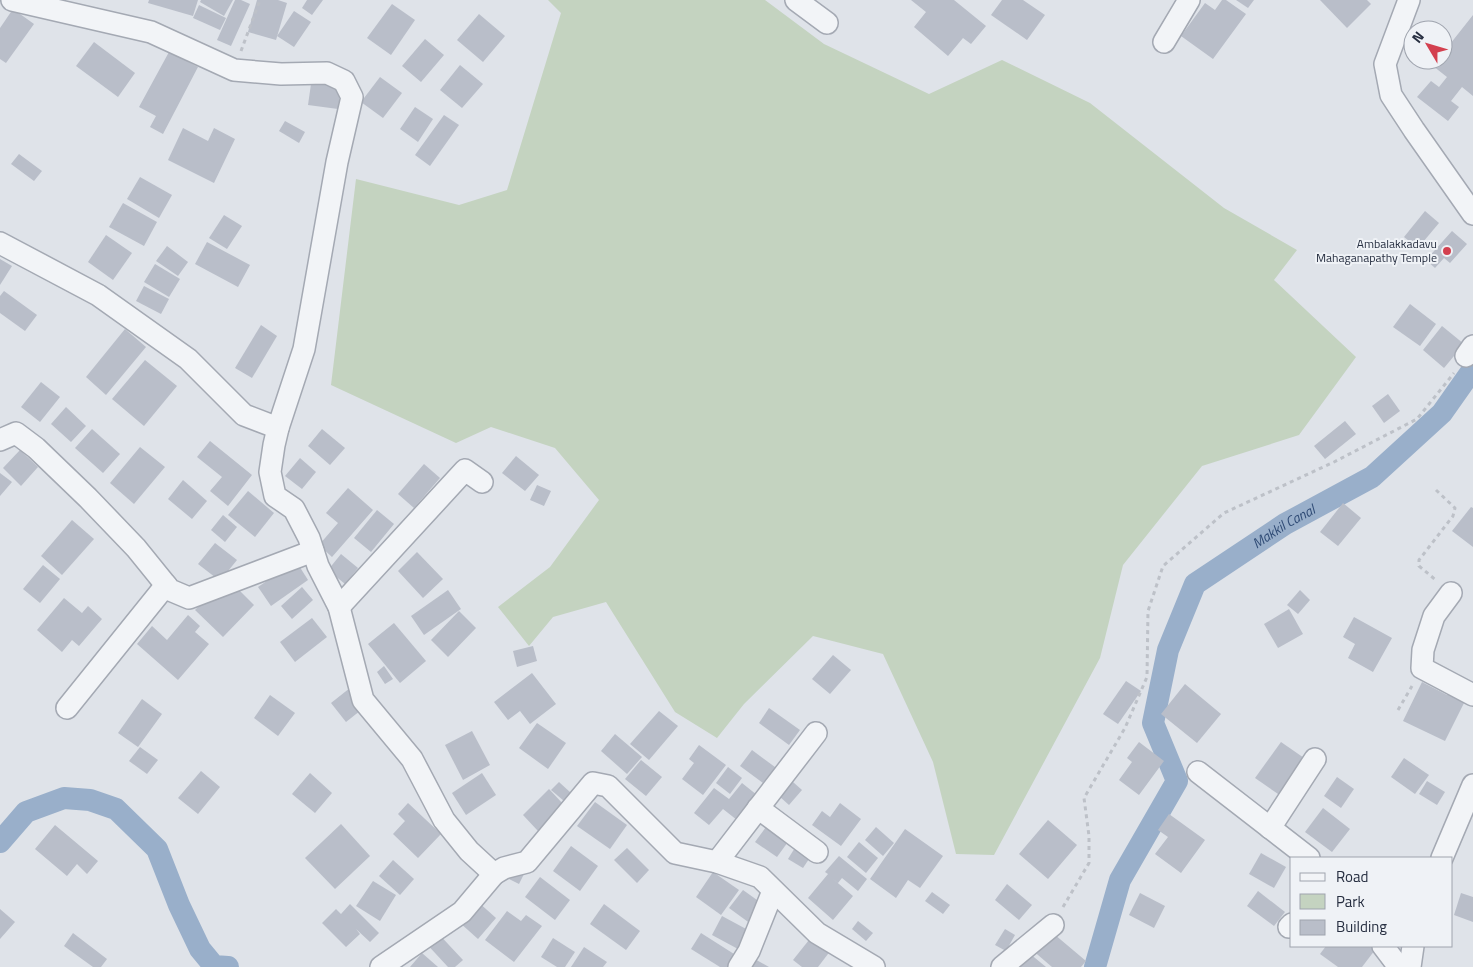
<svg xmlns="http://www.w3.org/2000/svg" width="1473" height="967" font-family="'Titillium Web',sans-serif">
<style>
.green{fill:#c4d3c0}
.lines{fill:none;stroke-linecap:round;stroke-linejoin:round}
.canal{stroke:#99afca;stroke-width:22}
.building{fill:#b9bec9}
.street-casing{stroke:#a4a9b3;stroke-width:24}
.path{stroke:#bdc1c8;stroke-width:3;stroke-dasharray:4 4;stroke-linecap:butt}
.street{stroke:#f2f4f7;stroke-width:21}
.poi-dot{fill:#d3404f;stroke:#eff2f6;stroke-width:2}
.labels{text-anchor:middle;stroke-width:4;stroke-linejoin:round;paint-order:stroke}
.poi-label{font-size:12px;fill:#272f41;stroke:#eff2f6;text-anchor:end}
.water-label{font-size:14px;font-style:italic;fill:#304c76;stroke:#eff2f6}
</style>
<rect width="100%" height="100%" fill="#dfe3e9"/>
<path class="green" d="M548,0H765L824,44L929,94L1002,60L1090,103L1224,208L1297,250L1274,280L1356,357L1299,435L1202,466L1123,565L1100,658L994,855L956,854L933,762L883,654L813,636L744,704L717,738L675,712L606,602L553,617L529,646L498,607L550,567L599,500L555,448L491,427L456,443L331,385L356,179L459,205L507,190L561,13Z"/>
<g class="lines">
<g class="canal">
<path d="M0,842L26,812L64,798L90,800L116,809L157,849L179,905L200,949L214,966L228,967"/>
<path id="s1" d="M1095,967L1120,880L1177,781L1153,723L1168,650L1195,584L1285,524L1372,477L1442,413L1473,369"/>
</g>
</g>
<g class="building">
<path d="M149,0H198L193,16L148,3Z"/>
<path d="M201,0H233L224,16L200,2Z"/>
<path d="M235,0H241L250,4L231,46L217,40Z"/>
<path d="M257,0H278L287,3L276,40L248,32Z"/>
<path d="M307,0H323L312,15L302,8Z"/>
<path d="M911,0H954L986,26L971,44L963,38L948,56L914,27L926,12Z"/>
<path d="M1002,0H1023L1045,15L1027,40L991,15Z"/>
<path d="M1222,0H1226L1246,14L1213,59L1181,36L1205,3L1215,10Z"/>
<path d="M1236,0H1254L1248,8Z"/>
<path d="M1320,0H1367L1371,4L1347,28Z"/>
<path d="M392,4L415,20L391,55L367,38Z"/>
<path d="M199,5L226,18L220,30L193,18Z"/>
<path d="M13,9L34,24L6,63L0,59V28Z"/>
<path d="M294,11L311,22L294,47L277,36Z"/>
<path d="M479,14L505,36L483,62L457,40Z"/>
<path d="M1473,15V96L1462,87L1451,101L1459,107L1448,121L1417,97L1431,81L1439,87L1447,77L1433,66L1438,60H1443V53Z"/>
<path d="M425,39L444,55L421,82L402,66Z"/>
<path d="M94,42L135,73L118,97L76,66Z"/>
<path d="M169,52L198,67L163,134L150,127L156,116L139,107Z"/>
<path d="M460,65L483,84L462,108L440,90Z"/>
<path d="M312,77L342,80L338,109L308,105Z"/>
<path d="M380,77L402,93L383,118L361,102Z"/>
<path d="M415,107L433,119L418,142L400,129Z"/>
<path d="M444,115L459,125L430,166L415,155Z"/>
<path d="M285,121L305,132L299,143L279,131Z"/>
<path d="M183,128L208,141L214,128L235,139L214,183L168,160Z"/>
<path d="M19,154L42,171L34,181L11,164Z"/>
<path d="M140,177L172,195L159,218L127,199Z"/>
<path d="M123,203L157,222L144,246L109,227Z"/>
<path d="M1425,211L1439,223L1418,248L1404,237Z"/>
<path d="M224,215L242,226L227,249L209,238Z"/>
<path d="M1452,231L1467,244L1450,263L1444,258L1435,268L1426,260Z"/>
<path d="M106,235L132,253L113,280L88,262Z"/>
<path d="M207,242L250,265L238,287L195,264Z"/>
<path d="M167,246L188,262L178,276L156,261Z"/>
<path d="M0,259L12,266L0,285Z"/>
<path d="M155,264L180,279L169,297L144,282Z"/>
<path d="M144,286L169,299L161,314L136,301Z"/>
<path d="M4,291L37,315L25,331L0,313V296Z"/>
<path d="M1410,304L1436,324L1420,346L1393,327Z"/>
<path d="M261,325L277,336L252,378L235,368Z"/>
<path d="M1442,326L1464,344L1444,368L1423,350Z"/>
<path d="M125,329L146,347L106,395L86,377Z"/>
<path d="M145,360L177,386L144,426L112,399Z"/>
<path d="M41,382L60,397L40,422L21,407Z"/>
<path d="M1388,394L1400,411L1384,423L1372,406Z"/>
<path d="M66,407L86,426L71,442L51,424Z"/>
<path d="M1345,421L1356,434L1325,459L1314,446Z"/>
<path d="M92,429L120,454L103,473L75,448Z"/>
<path d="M322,429L345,448L330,465L308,446Z"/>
<path d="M210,441L252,475L228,506L210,491L222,477L197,457Z"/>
<path d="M140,447L165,467L134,504L110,483Z"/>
<path d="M20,450L38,467L21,486L3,468Z"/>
<path d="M516,456L539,475L525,491L502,473Z"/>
<path d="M300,458L316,472L302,489L285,476Z"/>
<path d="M424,464L440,478L414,508L398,494Z"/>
<path d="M0,473L12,482L0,496Z"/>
<path d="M183,480L207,501L192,519L168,499Z"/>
<path d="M537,485L551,491L544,506L530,500Z"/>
<path d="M348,488L373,510L332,557L319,545L338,523L326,513Z"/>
<path d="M248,491L274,513L255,537L228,515Z"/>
<path d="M1343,503L1361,518L1338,546L1320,532Z"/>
<path d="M1471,507L1473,508V547L1452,531Z"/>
<path d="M377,510L394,524L371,552L354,538Z"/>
<path d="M223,515L237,527L225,542L211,530Z"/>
<path d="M72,520L94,539L62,575L41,556Z"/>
<path d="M215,543L237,560L220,581L198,564Z"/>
<path d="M417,552L443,579L423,598L398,571Z"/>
<path d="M341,554L358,568L345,584L328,570Z"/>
<path d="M296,561L308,580L271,606L258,587Z"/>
<path d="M43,565L60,579L40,603L23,589Z"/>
<path d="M227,578L254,605L223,637L195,610Z"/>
<path d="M302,587L313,600L292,619L281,606Z"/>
<path d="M448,590L461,609L424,635L411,616Z"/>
<path d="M1300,590L1310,600L1298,614L1287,605Z"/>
<path d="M64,598L82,613L88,606L102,619L79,646L72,640L62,652L37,630Z"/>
<path d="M1289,609L1303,634L1278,648L1264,624Z"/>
<path d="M459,611L476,628L448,657L431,640Z"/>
<path d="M188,615L200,626L195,632L209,644L178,680L137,644L152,626L167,640Z"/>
<path d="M1354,617L1392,638L1373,672L1348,658L1355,644L1343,637Z"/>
<path d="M312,618L327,637L295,662L280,642Z"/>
<path d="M394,623L426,661L400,683L368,644Z"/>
<path d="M533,646L537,661L517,667L513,651Z"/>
<path d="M833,655L851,670L830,694L812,679Z"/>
<path d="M384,666L393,679L385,684L377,672Z"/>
<path d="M532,673L556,704L530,724L520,711L508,720L494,702Z"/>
<path d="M1126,681L1141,691L1118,724L1103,714Z"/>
<path d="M1422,682L1447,695L1449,693L1465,701L1445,741L1403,721Z"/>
<path d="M355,684L370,703L346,722L331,703Z"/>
<path d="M1185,684L1221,714L1197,743L1161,714Z"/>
<path d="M270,695L295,713L278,736L254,718Z"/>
<path d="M142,699L162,714L138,747L118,733Z"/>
<path d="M769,708L800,730L789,745L759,723Z"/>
<path d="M659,711L678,726L649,760L630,744Z"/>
<path d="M537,723L566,743L548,769L519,748Z"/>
<path d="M472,731L490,765L463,780L445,745Z"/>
<path d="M615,734L642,757L627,774L601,751Z"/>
<path d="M1139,742L1164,761L1139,795L1119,780L1132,762L1127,758Z"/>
<path d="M1281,742L1307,760L1281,796L1255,778Z"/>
<path d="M699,745L726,765L703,795L682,779L694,763L689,759Z"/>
<path d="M140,747L158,760L147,774L129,761Z"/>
<path d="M752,750L779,770L767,786L740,766Z"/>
<path d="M1404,758L1429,775L1415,794L1391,777Z"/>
<path d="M641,760L662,777L646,796L625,779Z"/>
<path d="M728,767L742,778L730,794L716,783Z"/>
<path d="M201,771L220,787L198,814L178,798Z"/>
<path d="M310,773L332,793L315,813L292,794Z"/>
<path d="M482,773L496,795L466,815L452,793Z"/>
<path d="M784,774L802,790L789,805L770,788Z"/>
<path d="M1337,777L1354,789L1341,808L1324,796Z"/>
<path d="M1427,781L1445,792L1437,805L1419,794Z"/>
<path d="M559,782L571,793L564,801L551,790Z"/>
<path d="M742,783L757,795L737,820L723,809L709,825L694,813L714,788L729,799Z"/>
<path d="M549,789L564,805L538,831L523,815Z"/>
<path d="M595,802L627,825L610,849L577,826Z"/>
<path d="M408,803L441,834L418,858L393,834L405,821L398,814Z"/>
<path d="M840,803L861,819L841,846L812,825L822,811L830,817Z"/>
<path d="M1323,808L1350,829L1332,852L1305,832Z"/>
<path d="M1169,814L1205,840L1181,873L1155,854L1168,837L1158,830Z"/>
<path d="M771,820L793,835L777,857L755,842Z"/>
<path d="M1048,820L1077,845L1048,879L1019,854Z"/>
<path d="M341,824L370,856L335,889L305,858Z"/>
<path d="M55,825L98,861L87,874L77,864L67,876L35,849Z"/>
<path d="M876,827L894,843L883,856L865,840Z"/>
<path d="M905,829L943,856L920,888L908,880L896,898L870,879Z"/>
<path d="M859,842L878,858L866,873L847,857Z"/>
<path d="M571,846L598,866L580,891L553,871Z"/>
<path d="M796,846L811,856L803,868L788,859Z"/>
<path d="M627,848L649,870L637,883L614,860Z"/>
<path d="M1261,853L1286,867L1274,888L1249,874Z"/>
<path d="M839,856L867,879L858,891L842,878L838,883L832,878L853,896L833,920L808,898L828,874L825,872Z"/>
<path d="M393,860L414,879L400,895L379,876Z"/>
<path d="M525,872L519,884L503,876Z"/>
<path d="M713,872L739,890L721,915L696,897Z"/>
<path d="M540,877L570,900L555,920L525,897Z"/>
<path d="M373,881L396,895L380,921L356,906Z"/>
<path d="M1007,884L1032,905L1019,920L995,900Z"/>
<path d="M743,890L768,908L755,927L729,908Z"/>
<path d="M1258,891L1285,912L1274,926L1247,906Z"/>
<path d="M932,892L950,905L943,914L925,901Z"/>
<path d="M1140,893L1165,906L1154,928L1129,915Z"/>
<path d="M1461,893L1473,897V922L1454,915Z"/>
<path d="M477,901L496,918L478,939L459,922Z"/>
<path d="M350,904L379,933L370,942L356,929L360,934L346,947L322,923L336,909L341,914Z"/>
<path d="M604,904L640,931L626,950L590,924Z"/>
<path d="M0,909L15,922L0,939Z"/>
<path d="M507,911L521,921L526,915L542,926L514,962L485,940Z"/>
<path d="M722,916L748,930L738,949L712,935Z"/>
<path d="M858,921L873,933L866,941L852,929Z"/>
<path d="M434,929L463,960L455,967H448L423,940Z"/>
<path d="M1005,929L1015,935L1006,951L995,945Z"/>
<path d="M1048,929L1086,961L1081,967H1052L1031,949Z"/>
<path d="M73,933L107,959L101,967H93L64,946Z"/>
<path d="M701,933L745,961L741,967H720L691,949Z"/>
<path d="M813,935L831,950L818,967H802L793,960Z"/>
<path d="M553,938L575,952L565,967H557L541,957Z"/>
<path d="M1326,946H1378L1362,967H1338L1320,954Z"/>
<path d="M584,947L607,962L603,967H571Z"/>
<path d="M422,953L438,967H410Z"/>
<path d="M1029,953L1046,967H1017Z"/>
<path d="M753,958L769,967H748Z"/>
</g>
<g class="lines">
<defs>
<g id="street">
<path d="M12,0L151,32L234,70L281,74L327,73L344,81L352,97L337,162L304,349L278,428L274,445L270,472L275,496L294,509L309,538L318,566L339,607L363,700L412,759L444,820L469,851L494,874L504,868L527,862L593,783L608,786L675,853L717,862L760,877L817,933L874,967"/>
<path d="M796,0L827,23"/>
<path d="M1409,0L1385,64L1391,95L1414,130L1473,214"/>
<path d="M1164,42L1189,0"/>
<path d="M0,243L98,295L188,359L244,415L278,428"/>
<path d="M1466,356L1473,346"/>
<path d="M0,440L16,433L36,448L88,498L136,548L170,590L189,598L313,551"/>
<path d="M1451,593L1434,616L1423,650L1422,668L1473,695"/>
<path d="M339,607L465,470L482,482"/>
<path d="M67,708L166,585"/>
<path d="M1198,772L1309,858"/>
<path d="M758,808L817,852"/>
<path d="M1270,828L1315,759"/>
<path d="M1442,858L1473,785"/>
<path d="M717,862L816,733"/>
<path d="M1289,927L1292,924"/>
<path d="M1383,946L1399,967"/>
<path d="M381,967L462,912L494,874"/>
<path d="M739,967L749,951L773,891"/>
<path d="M1002,967L1053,925"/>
<path d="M1410,967L1413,946"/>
</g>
</defs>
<use href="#street" class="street-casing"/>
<g class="path">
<path d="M241,51L260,0"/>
<path d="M1436,490L1455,508L1453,516L1419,560V566L1437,581"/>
<path d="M1398,710L1412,686"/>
<path d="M1063,907L1089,863V836L1084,798L1125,728L1147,677L1148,611L1163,566L1224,513L1334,462L1417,419L1454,373"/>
</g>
<use href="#street" class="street"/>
</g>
<circle class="poi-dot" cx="1447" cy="251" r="5"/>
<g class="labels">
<g class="poi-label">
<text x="1437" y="248">Ambalakkadavu<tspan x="1437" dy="14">Mahaganapathy Temple</tspan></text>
</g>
<g class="water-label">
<text dy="5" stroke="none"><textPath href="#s1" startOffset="519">Makkil Canal</textPath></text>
</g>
</g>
<rect x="1290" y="857" width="162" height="90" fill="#eff2f6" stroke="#9fa4ae"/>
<rect x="1300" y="873" width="25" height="8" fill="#f2f4f7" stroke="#9fa4ae"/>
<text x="1336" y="882" font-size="15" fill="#272f41">Road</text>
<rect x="1300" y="894" width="25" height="15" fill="#c4d3c0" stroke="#9fa4ae"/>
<text x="1336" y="907" font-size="15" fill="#272f41">Park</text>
<rect x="1300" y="920" width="25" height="15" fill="#b9bec9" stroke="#9fa4ae"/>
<text x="1336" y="932" font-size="15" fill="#272f41">Building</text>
<g transform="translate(1428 45) rotate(308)"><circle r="24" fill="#eff2f6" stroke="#9fa4ae"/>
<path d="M0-4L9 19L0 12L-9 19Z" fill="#d3404f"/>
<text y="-8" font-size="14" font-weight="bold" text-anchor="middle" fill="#272f41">N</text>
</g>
</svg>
